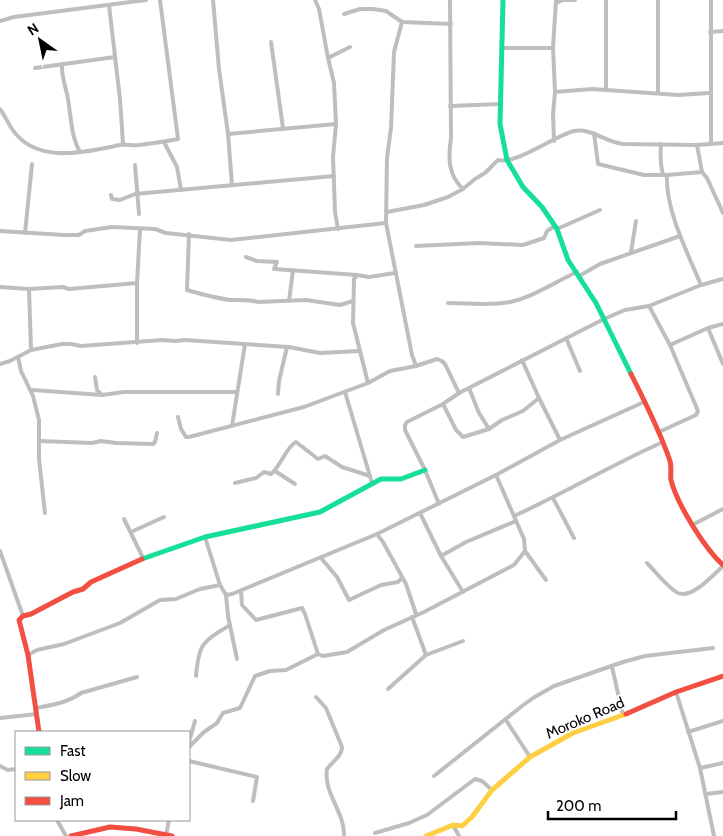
<svg xmlns="http://www.w3.org/2000/svg" width="723" height="836" font-family="Cabin,sans-serif">
<style>
.lines{fill:none;stroke-linecap:round;stroke-linejoin:round}
.street{stroke:#bebebe;stroke-width:4}
.fast{stroke:#16e098;stroke-width:5}
.slow{stroke:#ffcf43;stroke-width:5}
.jam{stroke:#f24e42;stroke-width:5}
.labels{text-anchor:middle;stroke-width:4;stroke-linejoin:round;paint-order:stroke}
.street-label{font-size:15px;fill:#000;stroke:#fff}
</style>
<rect width="100%" height="100%" fill="#fff"/>
<g class="lines">
<g class="street">
<path d="M213,0L219,69L228,134L232,185"/>
<path d="M315,0L319,9L328,58L334,83L336,124L333,157L335,212L338,229"/>
<path d="M450,0L451,138C448,158 448,175 463,189"/>
<path d="M606,0V90"/>
<path d="M658,0V93"/>
<path d="M556,3L563,0H575"/>
<path d="M109,5L120,99L123,144"/>
<path d="M344,14L360,9H373L386,11L402,22L451,24"/>
<path d="M0,21L14,17L146,0"/>
<path d="M402,22L394,52L391,128L387,158L386,223L412,355L416,366"/>
<path d="M710,32L723,31"/>
<path d="M271,42L283,128"/>
<path d="M502,48H553"/>
<path d="M328,58L350,47"/>
<path d="M62,64C61,76 66,87 68,99C71,116 71,137 80,152"/>
<path d="M35,68L115,57"/>
<path d="M555,92L592,89L678,95L709,93"/>
<path d="M450,106L500,104"/>
<path d="M0,109C5,116 8,123 12,129C36,165 85,152 120,145C126,144 133,146 139,145C152,143 165,142 178,139L160,0"/>
<path d="M594,133L598,164L644,175H663"/>
<path d="M228,134L336,124"/>
<path d="M554,141L553,114L555,92L553,48L556,0"/>
<path d="M164,142L177,167L181,190"/>
<path d="M661,144C660,155 660,164 663,175H667C665,209 688,254 701,285"/>
<path d="M711,144V0"/>
<path d="M697,145L702,172"/>
<path d="M135,165L139,214"/>
<path d="M667,175L702,172L707,178L723,213"/>
<path d="M111,195L112,199L120,200L135,194L334,176"/>
<path d="M387,212L424,205L448,197L463,189L475,179L485,173L498,160C516,165 556,135 574,131C591,128 606,142 623,144L697,145L723,143"/>
<path d="M557,229L600,210"/>
<path d="M0,231L64,235H79L85,231L112,227L155,229L166,233L231,240L386,223"/>
<path d="M25,233L32,164"/>
<path d="M189,234L187,290C201,294 215,298 230,300C240,300 249,299 258,302L306,300L340,305L353,301"/>
<path d="M416,246L479,243L523,245L544,238L547,231L555,226"/>
<path d="M631,252L636,221"/>
<path d="M246,257L257,261L277,262L274,269L357,275"/>
<path d="M579,276L600,264L680,236"/>
<path d="M0,287L29,289L63,287L69,289L137,283"/>
<path d="M29,289L31,350"/>
<path d="M289,301L293,270"/>
<path d="M448,303C468,303 490,306 510,302C533,297 555,282 577,272"/>
<path d="M649,306L670,345L698,411L696,415L659,432"/>
<path d="M708,328L723,364"/>
<path d="M566,338L580,371"/>
<path d="M137,343V283L140,229"/>
<path d="M670,345L708,328L723,324"/>
<path d="M18,357L21,371L33,396L39,420V459L45,513"/>
<path d="M522,360L539,398L560,440"/>
<path d="M0,364L10,361L31,350L62,344H71L81,346L162,340L176,341L185,340L289,347L320,353L359,351"/>
<path d="M95,377L97,390L102,395"/>
<path d="M368,383L353,323L354,279L357,275L369,277L395,273"/>
<path d="M469,388L479,413L489,429"/>
<path d="M33,390L102,395L124,392H237"/>
<path d="M345,392L372,483"/>
<path d="M278,394L279,381L287,347"/>
<path d="M443,404L456,430L463,437L489,429L502,420L523,411L539,398"/>
<path d="M178,417L181,429L186,437H189L304,407L368,383L390,371L416,366L437,359L442,361L445,364L459,393"/>
<path d="M232,426L245,344"/>
<path d="M39,441L92,443L101,441L116,443L153,444L155,442L157,433"/>
<path d="M275,471L295,484"/>
<path d="M496,475L524,539L525,551L546,580"/>
<path d="M235,483L256,478L264,472L271,474C281,466 286,447 296,442L318,459L325,456L342,467L370,476"/>
<path d="M553,498L574,538"/>
<path d="M439,504L425,470L405,430V425L407,422L443,404L459,393L604,319L625,310L649,306L701,285L723,279"/>
<path d="M420,513L441,556L463,592"/>
<path d="M514,516C565,493 613,464 663,442"/>
<path d="M124,519L143,558"/>
<path d="M692,525L723,509"/>
<path d="M131,532L164,517"/>
<path d="M377,534L383,542L406,584L416,614"/>
<path d="M205,537L220,585L226,595L232,594L377,534L496,475L560,440L644,402"/>
<path d="M0,551L23,616"/>
<path d="M441,556L466,542L516,521"/>
<path d="M321,558L337,577L349,600L381,585L398,582L402,578"/>
<path d="M647,563C655,571 668,588 678,593C692,599 713,575 723,566"/>
<path d="M241,591L242,605L256,620L302,608L305,614L318,654"/>
<path d="M226,595L228,616L237,659"/>
<path d="M412,617L426,655"/>
<path d="M28,655L37,650L64,644L120,623L160,600L176,599L200,589L220,585"/>
<path d="M612,667L623,715"/>
<path d="M196,676C199,642 203,642 230,625"/>
<path d="M388,689L426,655L463,641"/>
<path d="M676,692L700,768L714,836"/>
<path d="M316,697L326,708L342,747C342,756 333,761 327,769C323,793 345,812 344,836"/>
<path d="M36,708C52,705 67,703 81,693L137,677"/>
<path d="M0,718L37,714"/>
<path d="M506,720L530,757"/>
<path d="M688,732L723,721"/>
<path d="M189,742L195,721"/>
<path d="M189,747L204,732L217,723L223,713L240,708L255,676L270,671L286,670L318,654L323,656L347,652L384,630L424,612L514,565L525,551"/>
<path d="M189,761L257,777L253,801"/>
<path d="M0,766L8,770L16,769"/>
<path d="M700,768L723,763"/>
<path d="M434,776L522,706L533,698L554,686L623,662L645,656L713,648"/>
<path d="M706,794L723,792"/>
<path d="M57,820L66,836"/>
<path d="M453,825L459,836"/>
<path d="M375,833L409,823L427,815L475,779L482,781L492,790"/>
<path d="M166,835L169,820"/>
</g>
<g class="fast">
<path d="M503,0L500,124L507,160L523,187L542,207L557,229L568,260L596,303L631,374"/>
<path d="M142,559L205,537L320,512L381,479H401L425,470"/>
</g>
<path class="slow" d="M426,836L453,825L462,826L472,817L492,790L530,757L573,733L626,714"/>
<g class="jam">
<path d="M631,374C645,402 660,431 670,461C672,468 670,474 671,480C677,504 705,549 723,565"/>
<path d="M626,714L676,692L723,676"/>
<path d="M39,732L28,655L19,620L23,616L31,614L73,592L83,589L91,582L142,559"/>
<path d="M71,836L110,827L136,829L172,836"/>
</g>
</g>
<g class="labels">
<g class="street-label">
<text transform="translate(585 718) rotate(-23)" y="5">Moroko Road</text>
</g>
</g>
<rect x="15" y="731" width="175" height="90" fill="#ffffff" stroke="#999999"/>
<rect x="25" y="747" width="25" height="8" fill="#16e098" stroke="#999999"/>
<text x="60" y="756" font-size="15" fill="#000000">Fast</text>
<rect x="25" y="772" width="25" height="8" fill="#ffcf43" stroke="#999999"/>
<text x="60" y="781" font-size="15" fill="#000000">Slow</text>
<rect x="25" y="797" width="25" height="8" fill="#f24e42" stroke="#999999"/>
<text x="60" y="806" font-size="15" fill="#000000">Jam</text>
<g transform="translate(40 40) rotate(327)" stroke="#ffffff" stroke-width="4" paint-order="stroke">
<path d="M0-4L9 19L0 12L-9 19Z" fill="#000000"/>
<text y="-8" font-size="14" font-weight="bold" text-anchor="middle" fill="#000000">N</text>
</g>
<path d="M548 811v8h128v-8" fill="none" stroke="#000000" stroke-width="2.5"/>
<text x="556" y="811" font-size="15" fill="#000000" stroke="#ffffff" stroke-width="4" paint-order="stroke">200 m</text>
</svg>
